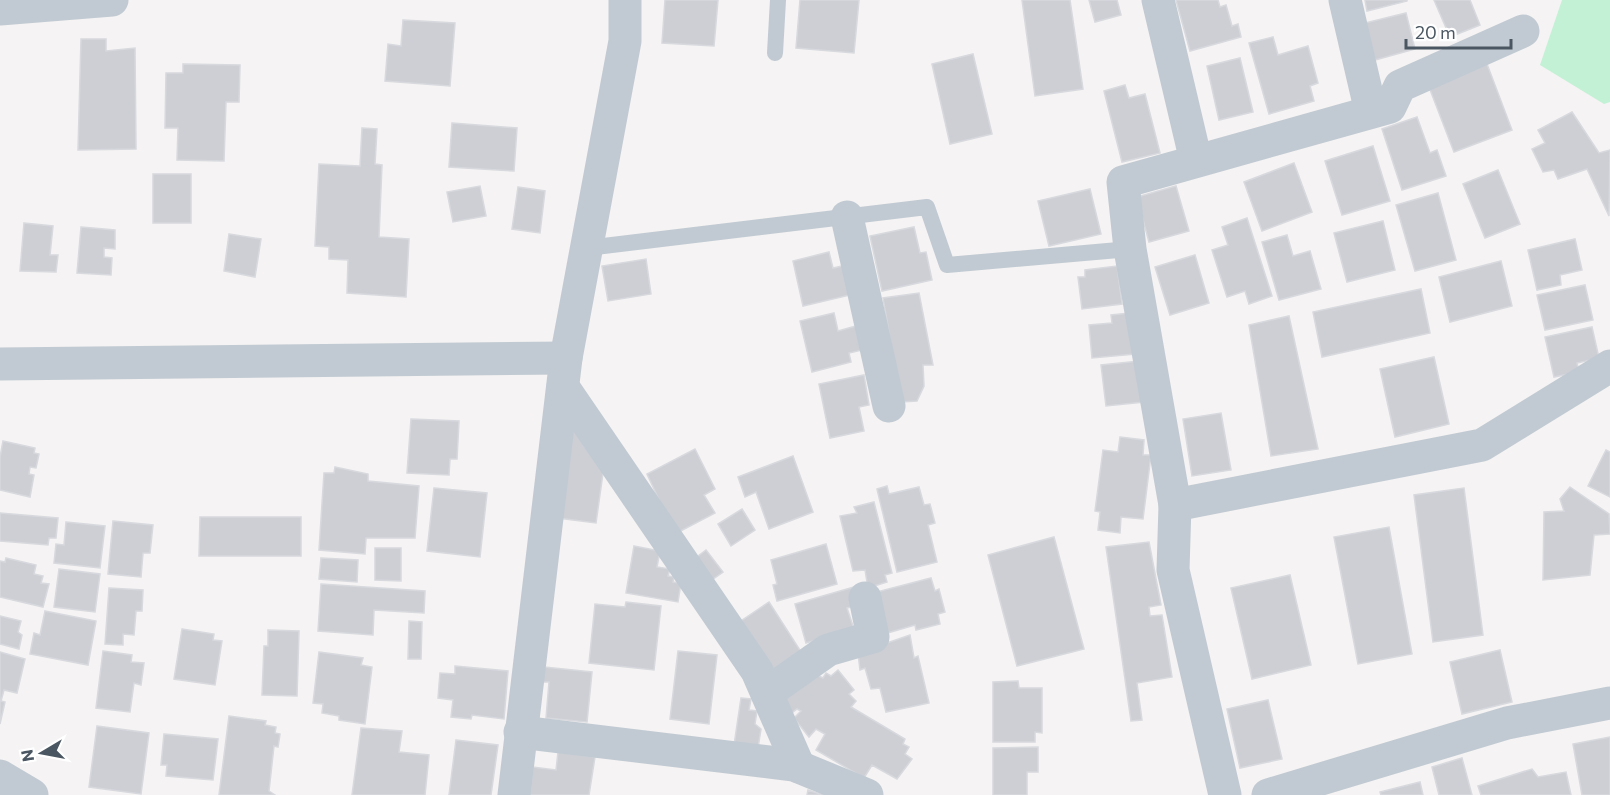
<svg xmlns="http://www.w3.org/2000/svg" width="1610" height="795" font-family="Commissioner,sans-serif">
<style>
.green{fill:#c3f1d5}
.building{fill:#cdcfd5;stroke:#d7d9de;stroke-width:1.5}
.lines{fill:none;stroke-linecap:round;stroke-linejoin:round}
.service{stroke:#c1cad2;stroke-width:16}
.minor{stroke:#c1cad2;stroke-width:33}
</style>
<rect width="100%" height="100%" fill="#f5f3f3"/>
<path class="green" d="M1562,0H1610V102L1604,104L1540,65Z"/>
<g class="building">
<path d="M665,0H718L714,46L662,43Z"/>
<path d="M800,0H859L854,53L796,48Z"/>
<path d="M1022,0H1070L1083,89L1035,96Z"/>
<path d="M1089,0H1117L1121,15L1095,22Z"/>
<path d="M1176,0H1218L1220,7L1226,5L1232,26L1238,24L1241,37L1190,51Z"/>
<path d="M1365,0H1407V1L1367,11Z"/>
<path d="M1434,0H1470L1480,25L1450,37Z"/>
<path d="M1406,13L1415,49L1375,60L1365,23Z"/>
<path d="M403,20L455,23L450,86L385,81L388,44L401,46Z"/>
<path d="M1273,37L1278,55L1308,46L1318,83L1310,86L1314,101L1269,114L1249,43Z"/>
<path d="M81,39H106V51L135,48L136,149L78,150Z"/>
<path d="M973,54L992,134L950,144L932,64Z"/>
<path d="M1240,58L1253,112L1219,120L1207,66Z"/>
<path d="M183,64L240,65L239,102H226L224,161L177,160L178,128H165L166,73H183Z"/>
<path d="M1487,64L1512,130L1454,152L1429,87Z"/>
<path d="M1125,85L1129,98L1145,94L1160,153L1122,162L1104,91Z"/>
<path d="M1572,112L1599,153L1610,150L1609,216L1587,169L1558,179L1554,170L1543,172L1532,149L1545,143L1538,130Z"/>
<path d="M1417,117L1430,153L1437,150L1446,176L1402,190L1382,129Z"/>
<path d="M452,123L517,128L514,171L449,167Z"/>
<path d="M362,128L377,129L375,164L382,165L379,237L409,239L406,297L347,293L348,260L329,259V247L315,246L319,164L360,166Z"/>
<path d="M1373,146L1390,201L1342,215L1325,161Z"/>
<path d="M1294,163L1312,212L1262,231L1244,182Z"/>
<path d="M1498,170L1520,224L1485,238L1463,184Z"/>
<rect x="153" y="174" width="38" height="49"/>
<path d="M480,186L486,216L453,222L447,192Z"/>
<path d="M1176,186L1189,231L1149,242L1137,197Z"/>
<path d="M518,187L545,191L540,233L512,229Z"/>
<path d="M1090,189L1101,234L1049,246L1038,201Z"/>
<path d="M1438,193L1456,260L1415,271L1396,205Z"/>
<path d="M1247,218L1272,296L1249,304L1245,291L1227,297L1212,250L1228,245L1222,227Z"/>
<path d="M1383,221L1395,270L1347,282L1334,233Z"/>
<path d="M24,223L53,226L50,255H58L56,272L20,271Z"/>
<path d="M81,227L115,230V249L104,248V257L112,258L111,275L77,273Z"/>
<path d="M914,227L920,253L926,252L932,280L882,291L870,236Z"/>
<path d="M229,234L261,239L255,277L224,271Z"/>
<path d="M1287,235L1293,256L1310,251L1321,289L1279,300L1262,242Z"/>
<path d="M1575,239L1582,270L1560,275L1561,285L1537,290L1528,250Z"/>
<path d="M829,252L833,268L847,265L854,294L803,306L793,261Z"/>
<path d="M1195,255L1209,303L1170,315L1155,267Z"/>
<path d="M646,259L651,294L608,301L602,266Z"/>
<path d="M1501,261L1512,306L1450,322L1439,277Z"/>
<path d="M1117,266L1122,304L1082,309L1078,277H1085V270Z"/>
<path d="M1585,285L1593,320L1545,330L1537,295Z"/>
<path d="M1421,289L1430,333L1322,357L1313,312Z"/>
<path d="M919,293L933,365H923L924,386L917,401L901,402L883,298Z"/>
<path d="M834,313L838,331L856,326L862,350L849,353L851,362L812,372L800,321Z"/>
<path d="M1130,313L1135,354L1092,358L1089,325L1112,323L1111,315Z"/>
<path d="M1289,316L1318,449L1271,456L1249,325Z"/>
<path d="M1592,327L1599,358L1577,363L1579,372L1554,377L1545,337Z"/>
<path d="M1434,357L1449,424L1395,437L1380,369Z"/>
<path d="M1139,361L1144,402L1106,406L1101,365Z"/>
<path d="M864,375L869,405L859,407L864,431L830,438L819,384Z"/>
<path d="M1221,413L1231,470L1192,476L1183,419Z"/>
<path d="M411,419L459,421L457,459H450L449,475L407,473Z"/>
<path d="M579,427L604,466L596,523L558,518L570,428Z"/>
<path d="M1120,437L1144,440L1143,455H1151L1143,519L1121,517L1120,533L1098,530L1100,512L1095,511L1103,450L1118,452Z"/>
<path d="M3,441L35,448L34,453L39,454L36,468L30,467L29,474L34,475L30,497L0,490V457Z"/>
<path d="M695,449L715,489L704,495L715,513L675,534L647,474Z"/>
<path d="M1606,450L1610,452V497L1588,486Z"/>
<path d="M793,456L813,512L769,529L756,492L745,497L738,477Z"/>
<path d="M335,467L368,474V481L419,486L415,538H366L365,554L319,550L324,473H334Z"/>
<path d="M887,486L889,494L919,487L924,505L930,504L935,523L928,525L937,562L897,572L877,489Z"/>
<path d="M1570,487L1609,514L1610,534L1594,535L1590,575L1543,580L1544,512L1564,511L1560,499Z"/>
<path d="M434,488L487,493L480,557L427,551Z"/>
<path d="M1464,488L1483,635L1433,642L1414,495Z"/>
<path d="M874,502L892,573L885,575L887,582L868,588L865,570L853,571L840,516L857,513L854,507Z"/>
<path d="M742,509L755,530L731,546L718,524Z"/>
<path d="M0,513L58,518L56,538H49L48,545L0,541Z"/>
<path d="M200,517H301V556H199Z"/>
<path d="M113,521L153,525L150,553H143L141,577L108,574Z"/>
<path d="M66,522L105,526L100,568L54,563L56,544L64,545Z"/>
<path d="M1389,527L1412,654L1358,664L1334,537Z"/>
<path d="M1054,537L1084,649L1017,666L988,555Z"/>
<path d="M1149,542L1161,605L1149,607L1150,616L1162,615L1172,677L1137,683L1142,720L1131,721L1106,547Z"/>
<path d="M826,544L837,584L777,601L773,585L777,584L771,560Z"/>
<path d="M634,546L660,551L657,567L670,569L668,576L674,577L673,582L681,583L678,602L626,593Z"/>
<path d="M375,548H401V581L375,580Z"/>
<path d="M706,550L723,572L709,582L693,560Z"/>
<path d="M6,558L36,565L34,574L43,576L41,583L49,584L43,607L0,597V561L5,562Z"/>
<path d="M321,558L358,560L357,582L319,579Z"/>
<path d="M59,569L100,574L95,612L54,607Z"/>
<path d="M1290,575L1311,665L1252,679L1231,588Z"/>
<path d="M931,578L935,591L939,589L945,612L938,614L940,624L916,630L915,625L884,634L873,593Z"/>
<path d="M321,584L425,591L424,613L374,610L373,635L318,631Z"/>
<path d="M854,587L859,605L847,608L854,629L806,643L795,604Z"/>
<path d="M109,588L143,590L142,611H136L134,635L123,634V645L105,644Z"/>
<path d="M626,602L661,606L654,670L589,663L595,604L625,607Z"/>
<path d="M769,602L805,658L774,678L738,623Z"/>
<path d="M45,611L96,621L88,665L30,654L34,633L40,635Z"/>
<path d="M0,616L21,621L18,632L22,635L19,649L0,644Z"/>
<path d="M409,621L422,622L421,659H408Z"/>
<path d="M182,629L214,634L213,640L222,641L215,685L174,679Z"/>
<path d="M268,630L299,631L297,696L262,695L264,646H268Z"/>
<path d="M910,635L914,658L918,656L929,703L886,712L880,688L871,689L865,668L860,670L858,653Z"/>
<path d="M1500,650L1512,702L1462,714L1450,662Z"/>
<path d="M103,651L132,655L131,662L144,663L141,685L134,683L130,712L96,708Z"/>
<path d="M678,651L717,655L709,724L670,719Z"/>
<path d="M0,652L25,659L17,693L4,690L1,701L5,702L0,724Z"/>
<path d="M319,652L363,658L361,665L372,667L365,724L339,720V716L322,713L323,704L313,703Z"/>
<path d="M455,666L508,671L504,719L472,715L471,719L451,717L453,700L438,698L440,673L455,674Z"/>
<path d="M544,667L592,672L587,722L546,718L549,682H542Z"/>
<path d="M838,670L854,690L849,694L856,701L851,707L905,739L903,744L909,747L905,754L912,759L897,779L872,765L864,778L816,750L825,734L816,729L809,737L794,718L801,711L797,709L789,715L778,691L817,675L823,678L826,673L831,676Z"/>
<path d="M1018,681L1019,688H1042V733L1035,732V742H993V682Z"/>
<path d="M741,698L751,699L749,710L757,711L755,724L761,729L758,748L734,745Z"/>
<path d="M1268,700L1282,759L1240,768L1227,709Z"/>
<path d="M229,716L266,721L265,725L276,727L275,733L280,734L278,747L274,746L269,791L275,795H219Z"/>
<path d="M97,726L149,733L141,794L89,787Z"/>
<path d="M361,728L402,731L399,752L429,755L425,795H352Z"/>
<path d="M164,734L218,739L213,780L166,776L167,765H161Z"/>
<path d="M1610,737V795H1582L1573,744Z"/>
<path d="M456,740L498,745L491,795H449Z"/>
<path d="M1038,747V772H1027V795H993V748Z"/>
<path d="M558,752L595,757L589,795H530L533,767L556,770Z"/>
<path d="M1462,758L1472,795H1439L1432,767Z"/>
<path d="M1532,769L1538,777L1566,772L1571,795H1481L1478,786Z"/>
<path d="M1420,782L1423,795H1381L1380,792Z"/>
<path d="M808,790L823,795H807Z"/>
</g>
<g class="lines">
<g class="service">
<path d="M775,53L778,0"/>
<path d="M587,248L927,207L947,265L1130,249"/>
</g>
<g class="minor">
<path d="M1158,0L1196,161"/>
<path d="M1345,0L1371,112"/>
<path d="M0,9L112,0"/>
<path d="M847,217L889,406"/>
<path d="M0,364L566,358"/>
<path d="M563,387L757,671L799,767"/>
<path d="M1175,505L1482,445L1610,366"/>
<path d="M767,693L828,650L873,637L865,598"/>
<path d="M520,732L794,765L867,795"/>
<path d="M0,776L32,795"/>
<path d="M514,795L566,358L625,41V0"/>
<path d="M1225,795L1173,570L1175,505L1130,249L1123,182L1390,107L1400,86L1523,31"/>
<path d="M1268,795L1507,723L1610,703"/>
</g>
</g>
<g transform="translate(42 753) rotate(260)" stroke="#ffffff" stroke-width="4.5" paint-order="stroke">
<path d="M0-4.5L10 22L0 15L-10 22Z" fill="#4a5661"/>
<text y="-9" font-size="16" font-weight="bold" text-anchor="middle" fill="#4a5661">N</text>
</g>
<path d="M1406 39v9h105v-9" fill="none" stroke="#4a5661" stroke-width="3"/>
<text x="1415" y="39" font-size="18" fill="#4a5661" stroke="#ffffff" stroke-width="4.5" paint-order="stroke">20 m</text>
</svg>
